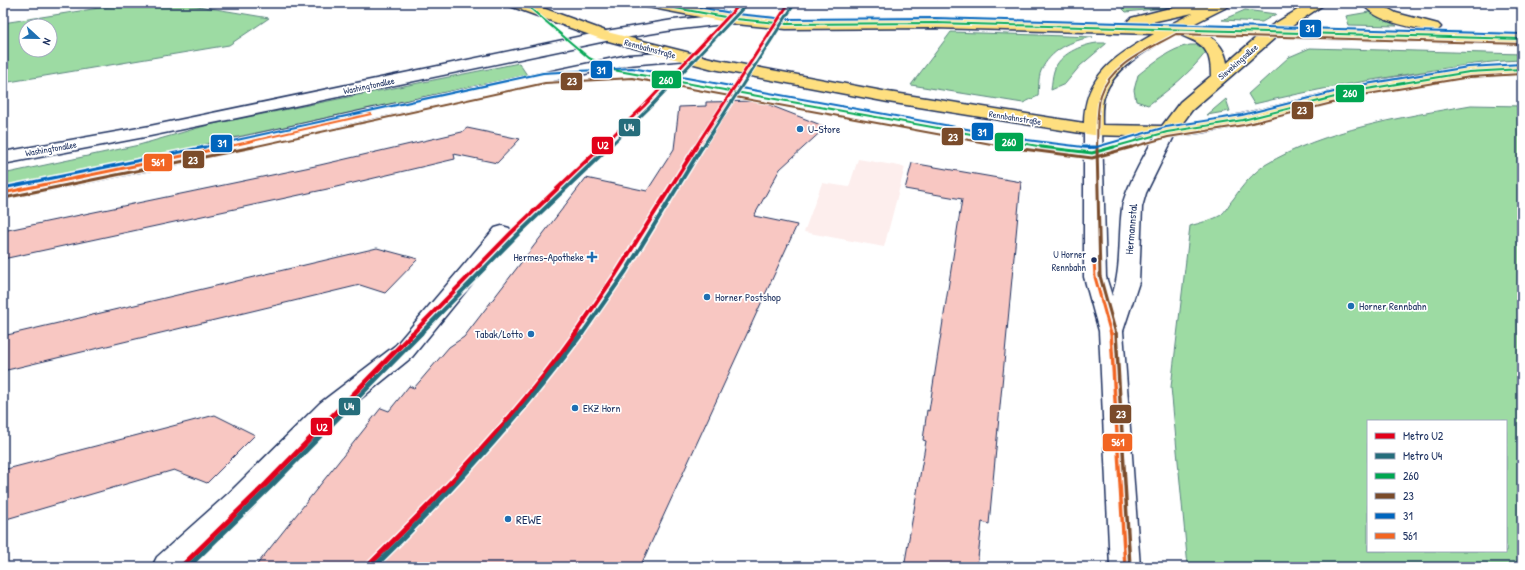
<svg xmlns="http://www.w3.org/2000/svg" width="1525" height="570" font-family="'Patrick Hand',sans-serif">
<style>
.built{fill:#fdeeed}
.green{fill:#9ddba3;stroke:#5c8580;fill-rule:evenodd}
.building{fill:#f8c7c2;stroke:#1b2f5e}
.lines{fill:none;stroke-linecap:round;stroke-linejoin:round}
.minor-casing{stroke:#1b2f5e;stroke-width:3}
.major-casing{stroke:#1b2f5e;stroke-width:3}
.minor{fill:#fff;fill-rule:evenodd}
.major{fill:#fedf80;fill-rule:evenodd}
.bus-1-far1-casing{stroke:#fff;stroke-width:4}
.bus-1-casing{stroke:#fff;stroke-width:6}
.bus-2-far2-casing{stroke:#fff;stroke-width:4}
.bus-2-far1-casing{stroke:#fff;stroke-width:6}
.bus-2-casing{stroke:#fff;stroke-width:6}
.bus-3-far1-casing{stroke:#fff;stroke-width:4}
.bus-3-casing{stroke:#fff;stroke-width:6}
.bus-4-far2-casing{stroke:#fff;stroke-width:4}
.bus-4-far1-casing{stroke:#fff;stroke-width:6}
.bus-4-casing{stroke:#fff;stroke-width:6}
.bus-1-far1{stroke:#00a651;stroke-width:2}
.bus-1{stroke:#00a651;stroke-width:3}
.bus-2-far2{stroke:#7a4b2a;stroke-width:2}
.bus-2-far1{stroke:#7a4b2a;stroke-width:3}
.bus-2{stroke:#7a4b2a;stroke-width:3.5}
.bus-3-far1{stroke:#0065bd;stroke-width:2}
.bus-3{stroke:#0065bd;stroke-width:3}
.bus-4-far2{stroke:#f26522;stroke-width:2}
.bus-4-far1{stroke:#f26522;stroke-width:3}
.bus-4{stroke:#f26522;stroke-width:3.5}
.metro-1-far2-casing{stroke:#fff;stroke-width:5}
.metro-1-far1-casing{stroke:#fff;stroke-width:7}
.metro-1-casing{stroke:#fff;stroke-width:8}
.metro-2-far2-casing{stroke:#fff;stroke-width:5}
.metro-2-far1-casing{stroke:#fff;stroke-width:7}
.metro-2-casing{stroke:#fff;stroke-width:8}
.metro-1-far2{stroke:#e2001a;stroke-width:3}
.metro-1-far1{stroke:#e2001a;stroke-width:4}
.metro-1{stroke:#e2001a;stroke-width:5}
.metro-2-far2{stroke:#256d7b;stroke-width:3}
.metro-2-far1{stroke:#256d7b;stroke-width:4}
.metro-2{stroke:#256d7b;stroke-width:5}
.poi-dot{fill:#1f6fb2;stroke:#fff;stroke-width:1.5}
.bus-dot{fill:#1b2f5e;stroke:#fff;stroke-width:1.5}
.labels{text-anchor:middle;stroke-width:3.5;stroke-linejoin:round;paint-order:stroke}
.far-street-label{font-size:9px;fill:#1b2f5e;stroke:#fff}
.bus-label{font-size:10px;fill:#1b2f5e;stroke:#fff;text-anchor:end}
.poi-label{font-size:11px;fill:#1b2f5e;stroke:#fff;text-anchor:start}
.street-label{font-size:11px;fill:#1b2f5e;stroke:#fff}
.near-poi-label{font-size:13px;fill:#1b2f5e;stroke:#fff;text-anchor:start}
.line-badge{stroke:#fff;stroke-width:1.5}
.badge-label{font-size:11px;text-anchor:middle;font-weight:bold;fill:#fff}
</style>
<rect width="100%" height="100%" fill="#fff"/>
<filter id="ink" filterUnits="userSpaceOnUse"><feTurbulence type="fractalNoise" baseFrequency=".025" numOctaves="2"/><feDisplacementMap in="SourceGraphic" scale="8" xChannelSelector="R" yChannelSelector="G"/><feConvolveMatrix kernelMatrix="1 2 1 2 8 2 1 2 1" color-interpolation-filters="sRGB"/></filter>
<g filter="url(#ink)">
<path class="built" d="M858,159L905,167L884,247L804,232L822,183L849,187Z"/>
<g class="green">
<path d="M131,3H180L269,18L229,45L3,83V23ZM26,26H50V50H26Z"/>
<path d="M1124,3H1182L1163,8L1126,12L1123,9Z"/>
<path d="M1245,10L1276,14L1262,22L1222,20Z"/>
<path d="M1369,12L1397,26L1349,25L1346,16Z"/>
<path d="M951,32L1093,37C1072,40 1050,50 1041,71C1038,78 1039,88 1038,96L1023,103L911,85Z"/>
<path d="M1097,43H1107L1080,66L1065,84L1051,90C1052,84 1052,77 1054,71C1059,54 1081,45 1097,43Z"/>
<path d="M1190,45H1197L1206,50V52C1189,74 1170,89 1148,105L1136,101L1134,90L1138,75C1153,63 1171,48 1190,45Z"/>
<path d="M1310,48L1522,54V60C1490,61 1459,66 1428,71C1369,80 1312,90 1254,104L1248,94L1289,57Z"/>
<path d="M519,63L527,75L214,142L155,158L3,188V174L139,145L208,125Z"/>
<path d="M1226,99L1230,111L1207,115Z"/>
<path d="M1471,105L1522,106V567H1188L1171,387L1190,226C1199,223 1213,220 1221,215C1226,211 1230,202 1234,198C1242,186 1253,173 1265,165C1325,129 1403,117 1471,105ZM1368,421H1506V551H1368Z"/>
</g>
<g class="building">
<path d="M759,101L826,127L780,169L754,216L797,225L640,567H255L381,408L389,411L409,386L414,388L449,347L464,337L586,178L647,191L674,149L679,107L706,106V102Z"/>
<path d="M467,128L520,139L497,163L454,154L455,159L332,188L3,259V231L320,165L462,132Z"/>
<path d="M912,163L1021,182L989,524L982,522L977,567H904L926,441L923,440L927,410L929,411L962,199L905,189Z"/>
<path d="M377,248L418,259L385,293L360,285L3,371V336Z"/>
<path d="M215,415L255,435L207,483L174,470L3,520V470Z"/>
</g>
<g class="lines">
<defs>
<g id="minor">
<path d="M736,14L741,16L744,19L741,22L673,30L606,41L150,136L3,164V152L150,126L606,31L673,20Z"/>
<path d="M681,52L687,54L689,57L687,60L628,65L371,119L164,167L3,199V187L164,155L371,109L628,55Z"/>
<path d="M1093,125L1099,126L1102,130L1106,277L1112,296C1122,268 1118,238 1122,208C1124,191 1150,143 1161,128L1167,127L1173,128L1176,132L1146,193L1142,207L1139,282L1123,331L1140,567H1110L1099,331L1084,277V130L1087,126Z"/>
<path d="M502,226L509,228L512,233L509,238L412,357L338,417L250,510L188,567H152L157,557L230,492L320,403L396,345L495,228Z"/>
</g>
<g id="major">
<path d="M508,3H529L611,33L714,59L888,92L1084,123C1084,76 1116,55 1154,34L935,28L786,29L736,24L648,7L643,6L641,3H672L736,14L786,19L935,18L1130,24L1128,21L1131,18L1166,9L1198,3H1231L1229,6L1191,25L1269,27L1309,3H1326L1289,28L1522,34V44L1276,37L1192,110L1181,125C1244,117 1304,98 1365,84C1417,73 1470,67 1522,64V74L1469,77L1367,94L1243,125L1205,132L1167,137L1093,135L888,102L713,69L601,39L510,6ZM1193,13L1169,25L1142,24ZM1175,34C1180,34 1185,37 1190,39C1208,46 1211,58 1211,76L1180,102L1162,126L1102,125C1102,115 1101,103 1105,94C1116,65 1150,49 1175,34ZM1207,35L1258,36L1227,63C1225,50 1218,41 1207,35Z"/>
<path d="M1362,3H1378L1396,13L1438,24L1441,27L1438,30L1433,32C1411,26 1376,23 1362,3Z"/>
</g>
</defs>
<use href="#minor" class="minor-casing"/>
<use href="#major" class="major-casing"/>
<use href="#minor" class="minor"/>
<use href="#major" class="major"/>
<defs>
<g id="bus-1-far1">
<path d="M515,3L530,8L589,58L613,70L1049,148"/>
<path d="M648,3L736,19L786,24L935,23L1522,39"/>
<path d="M1110,148L1167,132L1243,120L1367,89L1469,72L1522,69"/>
</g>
<path id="bus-1" d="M1041,147L1092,153L1114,147"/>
<g id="bus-2-far2">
<path d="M248,148L545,83L632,78L1013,148"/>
<path d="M1097,148C1098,131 1096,111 1101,95C1110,64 1150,49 1176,34L1522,44"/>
<path d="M1129,148L1168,137L1244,125L1368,94L1470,77L1522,74"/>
</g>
<g id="bus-2-far1">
<path d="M1008,147L1092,158L1132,147"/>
<path d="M1097,147L1100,276L1116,334"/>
<path d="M4,198L253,147"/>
</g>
<path id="bus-2" d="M1116,333L1130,567"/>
<g id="bus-3-far1">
<path d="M676,3L737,14L786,19L935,18L1522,34"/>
<path d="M200,148L543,73L632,68L1027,140L1091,148"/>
<path d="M1093,148L1166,127L1242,115L1366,84L1468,67L1522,64"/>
</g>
<g id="bus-3">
<path d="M1083,147H1096"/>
<path d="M3,188L205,147"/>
</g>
<path id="bus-4-far2" d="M222,148L371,114"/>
<g id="bus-4-far1">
<path d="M3,193L226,147"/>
<path d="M1094,260L1095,277L1111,334"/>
</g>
<path id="bus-4" d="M1111,333L1125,567"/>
</defs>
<use href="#bus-1-far1" class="bus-1-far1-casing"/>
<use href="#bus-1" class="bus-1-casing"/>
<use href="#bus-2-far2" class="bus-2-far2-casing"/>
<use href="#bus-2-far1" class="bus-2-far1-casing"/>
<use href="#bus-2" class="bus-2-casing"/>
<use href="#bus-3-far1" class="bus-3-far1-casing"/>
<use href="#bus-3" class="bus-3-casing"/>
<use href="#bus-4-far2" class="bus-4-far2-casing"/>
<use href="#bus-4-far1" class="bus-4-far1-casing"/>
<use href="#bus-4" class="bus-4-casing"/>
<use href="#bus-1-far1" class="bus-1-far1"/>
<use href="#bus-1" class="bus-1"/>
<use href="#bus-2-far2" class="bus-2-far2"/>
<use href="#bus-2-far1" class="bus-2-far1"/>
<use href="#bus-2" class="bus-2"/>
<use href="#bus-3-far1" class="bus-3-far1"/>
<use href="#bus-3" class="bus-3"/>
<use href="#bus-4-far2" class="bus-4-far2"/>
<use href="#bus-4-far1" class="bus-4-far1"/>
<use href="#bus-4" class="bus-4"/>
<defs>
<g id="metro-1-far2">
<path d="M600,148L644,106L741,3"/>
<path d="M695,148L789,3"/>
</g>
<g id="metro-1-far1">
<path d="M412,334L512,232L601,147"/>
<path d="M575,334L616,274L696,147"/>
</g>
<g id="metro-1">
<path d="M181,567L266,484L413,333"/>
<path d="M367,567C441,494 515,419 576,333"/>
</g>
<g id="metro-2-far2">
<path d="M608,148L648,109L745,6"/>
<path d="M702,148L793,6"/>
</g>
<g id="metro-2-far1">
<path d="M420,334L516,236L609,147"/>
<path d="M582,334L626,271L702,147"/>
</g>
<g id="metro-2">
<path d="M188,567L270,487L421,333"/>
<path d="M374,567C449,494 520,417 582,333"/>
</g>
</defs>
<use href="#metro-1-far2" class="metro-1-far2-casing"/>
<use href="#metro-1-far1" class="metro-1-far1-casing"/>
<use href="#metro-1" class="metro-1-casing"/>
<use href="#metro-2-far2" class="metro-2-far2-casing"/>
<use href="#metro-2-far1" class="metro-2-far1-casing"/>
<use href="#metro-2" class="metro-2-casing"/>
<use href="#metro-1-far2" class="metro-1-far2"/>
<use href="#metro-1-far1" class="metro-1-far1"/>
<use href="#metro-1" class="metro-1"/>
<use href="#metro-2-far2" class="metro-2-far2"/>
<use href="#metro-2-far1" class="metro-2-far1"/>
<use href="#metro-2" class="metro-2"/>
</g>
</g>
<g class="poi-dot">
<circle cx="800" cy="129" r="4"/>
<path d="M590 251h4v4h4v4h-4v4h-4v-4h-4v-4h4z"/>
<circle cx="707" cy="297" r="4"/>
<circle cx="1351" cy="306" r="4"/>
<circle cx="531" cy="334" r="4"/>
<circle cx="575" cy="408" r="4"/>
<circle cx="508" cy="519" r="4"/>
</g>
<circle class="bus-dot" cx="1094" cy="260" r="3.5"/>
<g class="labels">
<g class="far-street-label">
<text transform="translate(650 49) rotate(15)" y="3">Rennbahnstraße</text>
<text transform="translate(1238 62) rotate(-41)" y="3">Sievekingsallee</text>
<text transform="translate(369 86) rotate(-12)" y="3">Washingtonallee</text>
<text transform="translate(1015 118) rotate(9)" y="3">Rennbahnstraße</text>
<text transform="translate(51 149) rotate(-10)" y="3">Washingtonallee</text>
</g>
<g class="bus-label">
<text x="1086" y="258">U Horner<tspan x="1086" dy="13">Rennbahn</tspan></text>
</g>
<g class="poi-label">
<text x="808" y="133">U-Store</text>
<text x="584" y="261" text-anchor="end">Hermes-Apotheke</text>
<text x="715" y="301">Horner Postshop</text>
<text x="1359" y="310">Horner Rennbahn</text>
<text x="523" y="338" text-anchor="end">Tabak/Lotto</text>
<text x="583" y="412">EKZ Horn</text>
</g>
<g class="street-label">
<text transform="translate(1131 229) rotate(-85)" y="4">Hermannstal</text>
</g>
<g class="near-poi-label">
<text x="516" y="524">REWE</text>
</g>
</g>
<g class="line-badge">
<rect x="1299" y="19" width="23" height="19" rx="4" fill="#0065bd"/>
<rect x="590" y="60" width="23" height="19" rx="4" fill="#0065bd"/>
<rect x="651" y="70" width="31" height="19" rx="4" fill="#00a651"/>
<rect x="560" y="72" width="23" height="19" rx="4" fill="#7a4b2a"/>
<rect x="1335" y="84" width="30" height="19" rx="4" fill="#00a651"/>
<rect x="1291" y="101" width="23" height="19" rx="4" fill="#7a4b2a"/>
<rect x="618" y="118" width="23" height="19" rx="4" fill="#256d7b"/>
<rect x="971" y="122" width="23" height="19" rx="4" fill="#0065bd"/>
<rect x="941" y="127" width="23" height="19" rx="4" fill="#7a4b2a"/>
<rect x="994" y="132" width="30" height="20" rx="4" fill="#00a651"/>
<rect x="210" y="134" width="23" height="19" rx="4" fill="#0065bd"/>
<rect x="591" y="136" width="23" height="19" rx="4" fill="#e2001a"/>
<rect x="182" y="150" width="23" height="19" rx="4" fill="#7a4b2a"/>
<rect x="143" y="153" width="30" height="19" rx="4" fill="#f26522"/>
<rect x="338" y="397" width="23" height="19" rx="4" fill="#256d7b"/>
<rect x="1109" y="404" width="23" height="20" rx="4" fill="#7a4b2a"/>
<rect x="310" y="417" width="23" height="19" rx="4" fill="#e2001a"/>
<rect x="1102" y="433" width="31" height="19" rx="4" fill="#f26522"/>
</g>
<g class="badge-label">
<text x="1310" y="32">31</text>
<text x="601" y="74">31</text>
<text x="666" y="84">260</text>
<text x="572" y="85">23</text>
<text x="1350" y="97">260</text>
<text x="1302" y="114">23</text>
<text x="629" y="131">U4</text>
<text x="982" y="136">31</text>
<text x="953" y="141">23</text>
<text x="1009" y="146">260</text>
<text x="222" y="147">31</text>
<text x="603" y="149">U2</text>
<text x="193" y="164">23</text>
<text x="158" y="166">561</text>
<text x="349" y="410">U4</text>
<text x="1121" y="418">23</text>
<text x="322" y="431">U2</text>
<text x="1118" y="446">561</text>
</g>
<rect width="1525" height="570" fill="none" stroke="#fff" stroke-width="16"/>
<rect x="8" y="8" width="1509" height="554" fill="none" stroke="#1b2f5e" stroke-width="1.5" filter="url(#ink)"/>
<rect x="1367" y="420" width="140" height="132" fill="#ffffff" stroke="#a4acbf"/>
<rect x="1375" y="433" width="20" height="6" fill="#e2001a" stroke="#a4acbf"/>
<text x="1403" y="440" font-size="12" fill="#1b2f5e">Metro U2</text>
<rect x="1375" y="453" width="20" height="6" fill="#256d7b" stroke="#a4acbf"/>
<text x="1403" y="460" font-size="12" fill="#1b2f5e">Metro U4</text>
<rect x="1375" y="473" width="20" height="6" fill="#00a651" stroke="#a4acbf"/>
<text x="1403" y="480" font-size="12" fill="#1b2f5e">260</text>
<rect x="1375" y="493" width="20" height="6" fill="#7a4b2a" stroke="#a4acbf"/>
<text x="1403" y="500" font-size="12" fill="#1b2f5e">23</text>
<rect x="1375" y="513" width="20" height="6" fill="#0065bd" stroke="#a4acbf"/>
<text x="1403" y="520" font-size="12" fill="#1b2f5e">31</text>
<rect x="1375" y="533" width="20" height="6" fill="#f26522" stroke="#a4acbf"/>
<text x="1403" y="540" font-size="12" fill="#1b2f5e">561</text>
<g transform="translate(38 38) rotate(112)"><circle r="19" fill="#ffffff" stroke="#a4acbf"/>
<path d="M0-3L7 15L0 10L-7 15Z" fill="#1f6fb2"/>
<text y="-6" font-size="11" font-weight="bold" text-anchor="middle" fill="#1b2f5e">N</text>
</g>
</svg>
